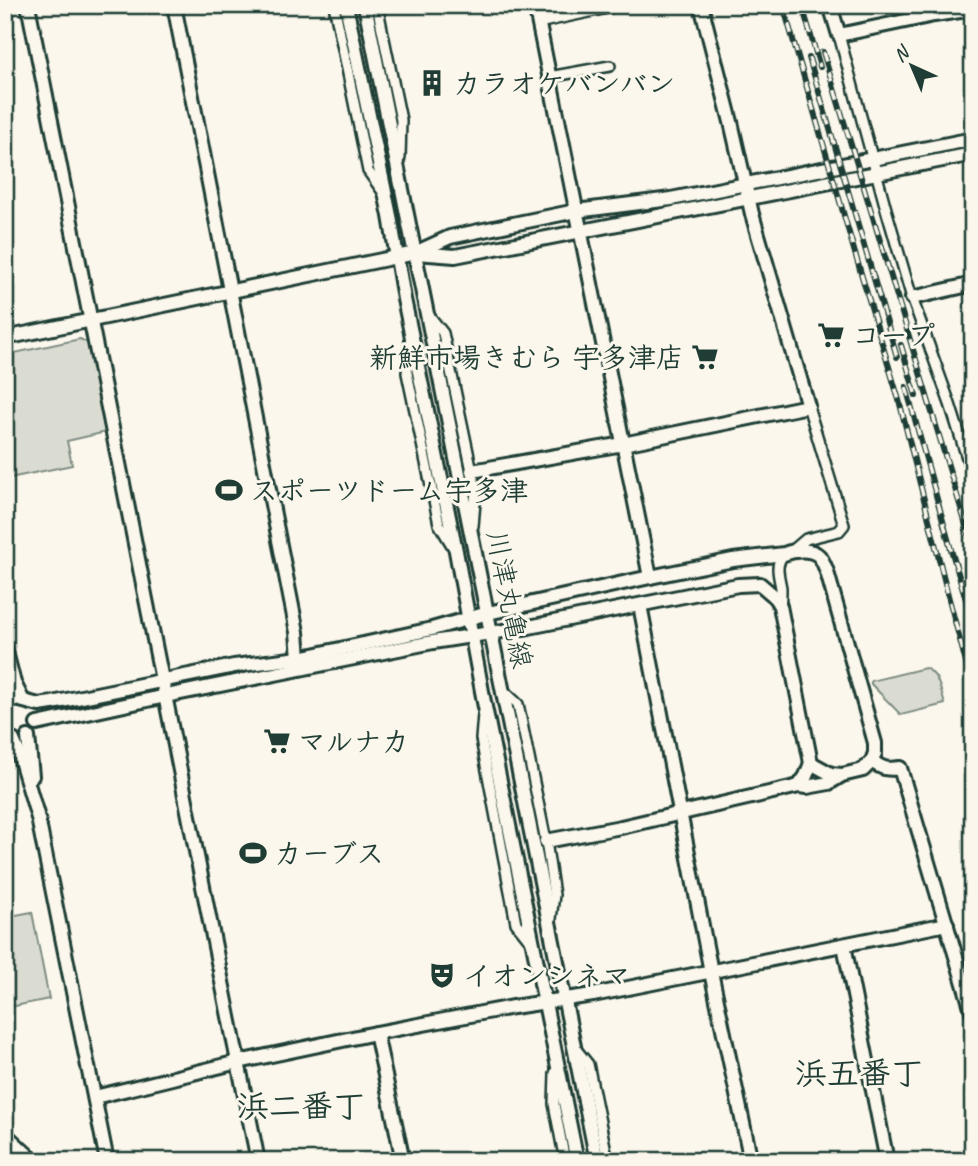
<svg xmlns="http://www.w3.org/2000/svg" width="978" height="1166" font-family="Caveat,'Klee One',sans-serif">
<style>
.green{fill:#dbdcd1;stroke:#7d8c82;stroke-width:2}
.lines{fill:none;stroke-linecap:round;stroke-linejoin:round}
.minor-casing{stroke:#1f3d34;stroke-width:14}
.tertiary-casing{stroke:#1f3d34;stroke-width:18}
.secondary-casing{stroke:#1f3d34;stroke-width:18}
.minor{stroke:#fbf7ec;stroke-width:9}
.tertiary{stroke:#fbf7ec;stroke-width:12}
.secondary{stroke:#fbf7ec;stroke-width:12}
.rail-casing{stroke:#1f3d34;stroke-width:6}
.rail{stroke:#fbf7ec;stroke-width:3.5;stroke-dasharray:10;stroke-linecap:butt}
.labels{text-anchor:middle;stroke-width:6;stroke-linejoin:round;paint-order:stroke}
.poi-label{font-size:28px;font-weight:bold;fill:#1f3d34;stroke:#fbf7ec;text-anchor:start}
.street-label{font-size:28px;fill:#1f3d34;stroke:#fbf7ec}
.quarter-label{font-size:32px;font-weight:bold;fill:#1f3d34;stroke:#fbf7ec}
</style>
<rect width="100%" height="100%" fill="#fbf7ec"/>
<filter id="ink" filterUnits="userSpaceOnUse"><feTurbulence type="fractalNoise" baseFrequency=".0143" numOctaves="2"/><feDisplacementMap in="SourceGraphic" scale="14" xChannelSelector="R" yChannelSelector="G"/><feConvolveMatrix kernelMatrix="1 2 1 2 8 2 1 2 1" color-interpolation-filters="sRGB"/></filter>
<g filter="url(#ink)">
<g class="green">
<path d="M80,339L88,343L106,432L67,441L72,465L5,479V355Z"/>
<path d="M925,668C939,674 940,690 945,704L901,715L871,684V681Z"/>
<path d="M32,912L49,999L5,1008V917Z"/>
</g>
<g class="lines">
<defs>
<g id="minor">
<path d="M334,5L368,171L383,192"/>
<path d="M377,5L401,120L400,158"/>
<path d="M538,23L622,5"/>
<path d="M839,35L886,209L912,298L950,404L973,477"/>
<path d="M549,77L610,66"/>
<path d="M428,314L443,333L476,490L473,526"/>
<path d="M410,341L407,373L439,524L453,547"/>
<path d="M792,551L806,539L839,531L844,525L808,406"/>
<path d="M780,606C781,600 781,594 781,588C779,575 774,565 784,554"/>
<path d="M503,690L518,704L546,841L554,895L551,919"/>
<path d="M483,714L481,739L516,923L532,943"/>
<path d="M575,1048L588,1064L608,1161"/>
<path d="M555,1073L554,1104L565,1161"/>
</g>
<g id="tertiary">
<path d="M28,5L219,967"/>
<path d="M174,5L297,632L299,658L302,664"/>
<path d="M535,5L650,577"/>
<path d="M830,5L839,35L934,15L973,9"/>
<path d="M416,253L455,256L973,154"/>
<path d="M912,298L973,284"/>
<path d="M5,338L406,255L415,253L450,237L576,211L671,199L973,139"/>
<path d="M472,471L623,444L808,406L752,214L731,122L701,5"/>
<path d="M640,605L711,972L751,1161"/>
<path d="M5,648L14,683L22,699"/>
<path d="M5,681L6,702"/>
<path d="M5,702L16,699L39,705L52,703L234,666L299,658L432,629L488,613L650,577L733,560L784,554C794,550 811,548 819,556C823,560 825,567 827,572L875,743V753L872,761L863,770L842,775L829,783L807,787L799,786L621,827L546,841"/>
<path d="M37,724L166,696L433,642L529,627L738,585L760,584L774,596L780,606L811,763L831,774L842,775"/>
<path d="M28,737L32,776"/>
<path d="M13,740L20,757L38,818L107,1161"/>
<path d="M872,761C882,769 888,770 900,768L973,1014"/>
<path d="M799,786L806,776L811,763"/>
<path d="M844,945L887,1161"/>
<path d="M220,972L258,1161"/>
<path d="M376,1033L403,1161"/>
<path d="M95,1097L238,1062L376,1033L513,1007L593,995L947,924"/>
<path d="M5,1134L34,1161"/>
</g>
<g id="secondary">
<path d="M346,5L390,216L404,299L456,551L484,702L577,1161"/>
<path d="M365,5L597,1161"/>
</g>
</defs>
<use href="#minor" class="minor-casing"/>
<use href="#tertiary" class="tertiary-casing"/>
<use href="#secondary" class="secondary-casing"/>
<use href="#minor" class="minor"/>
<use href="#tertiary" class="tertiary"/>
<use href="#secondary" class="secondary"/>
<defs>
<g id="rail">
<path d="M783,5L854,250L899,400L949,599L973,689"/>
<path d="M802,5L820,67"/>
<path d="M823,52L973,548"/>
<path d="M809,58L897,357"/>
<path d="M901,345L916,396"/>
<path d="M906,387L950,546L973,623"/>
</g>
</defs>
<use href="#rail" class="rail-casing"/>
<use href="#rail" class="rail"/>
</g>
</g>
<defs>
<symbol id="building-bare" viewBox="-9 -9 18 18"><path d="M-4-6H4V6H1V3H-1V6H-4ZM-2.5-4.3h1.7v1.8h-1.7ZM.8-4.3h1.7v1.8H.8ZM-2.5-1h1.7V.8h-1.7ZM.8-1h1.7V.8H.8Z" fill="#1f3d34" stroke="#fbf7ec" stroke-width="2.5" paint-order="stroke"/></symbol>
<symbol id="supermarket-bare" viewBox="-9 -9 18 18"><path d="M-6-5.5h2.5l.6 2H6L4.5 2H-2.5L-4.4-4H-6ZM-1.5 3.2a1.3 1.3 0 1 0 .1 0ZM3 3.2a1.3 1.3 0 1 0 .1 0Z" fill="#1f3d34" stroke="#fbf7ec" stroke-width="2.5" paint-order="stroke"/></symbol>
<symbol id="stadium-bare" viewBox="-9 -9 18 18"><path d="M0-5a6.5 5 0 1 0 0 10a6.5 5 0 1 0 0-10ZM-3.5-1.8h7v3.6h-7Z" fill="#1f3d34" stroke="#fbf7ec" stroke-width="2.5" paint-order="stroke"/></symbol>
<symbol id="theatre-bare" viewBox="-9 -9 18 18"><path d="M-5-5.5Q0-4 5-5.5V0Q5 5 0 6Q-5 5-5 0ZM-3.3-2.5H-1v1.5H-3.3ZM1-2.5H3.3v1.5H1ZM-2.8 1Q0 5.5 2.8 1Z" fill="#1f3d34" stroke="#fbf7ec" stroke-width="2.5" paint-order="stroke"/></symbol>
</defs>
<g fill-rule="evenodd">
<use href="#building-bare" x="413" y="64" width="38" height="38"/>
<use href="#supermarket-bare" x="812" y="316" width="38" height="38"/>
<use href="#supermarket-bare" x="686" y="338" width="38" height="38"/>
<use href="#stadium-bare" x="210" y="471" width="38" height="38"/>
<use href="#supermarket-bare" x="258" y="722" width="38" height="38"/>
<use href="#stadium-bare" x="234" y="834" width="38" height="38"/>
<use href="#theatre-bare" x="423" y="956" width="38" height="38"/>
</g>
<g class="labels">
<g class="poi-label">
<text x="453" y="93">カラオケバンバン</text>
<text x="852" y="345">コープ</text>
<text x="684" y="367" text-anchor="end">新鮮市場きむら 宇多津店</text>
<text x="250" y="500">スポーツドーム宇多津</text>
<text x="298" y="751">マルナカ</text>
<text x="274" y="863">カーブス</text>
<text x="463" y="985">イオンシネマ</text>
</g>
<g class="street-label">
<text transform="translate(510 599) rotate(79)" y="10">川津丸亀線</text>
</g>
<g class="quarter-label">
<text x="859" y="1084">浜五番丁</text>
<text x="301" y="1117">浜二番丁</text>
</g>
</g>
<rect width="978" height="1166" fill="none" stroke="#fbf7ec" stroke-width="28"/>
<rect x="14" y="14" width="950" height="1138" fill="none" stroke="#1f3d34" stroke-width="2.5" filter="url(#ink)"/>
<g transform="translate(912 66) rotate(316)" stroke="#fbf7ec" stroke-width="5" paint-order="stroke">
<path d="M0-5L12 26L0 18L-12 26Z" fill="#1f3d34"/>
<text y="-10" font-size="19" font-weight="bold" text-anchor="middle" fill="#1f3d34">N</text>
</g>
</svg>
